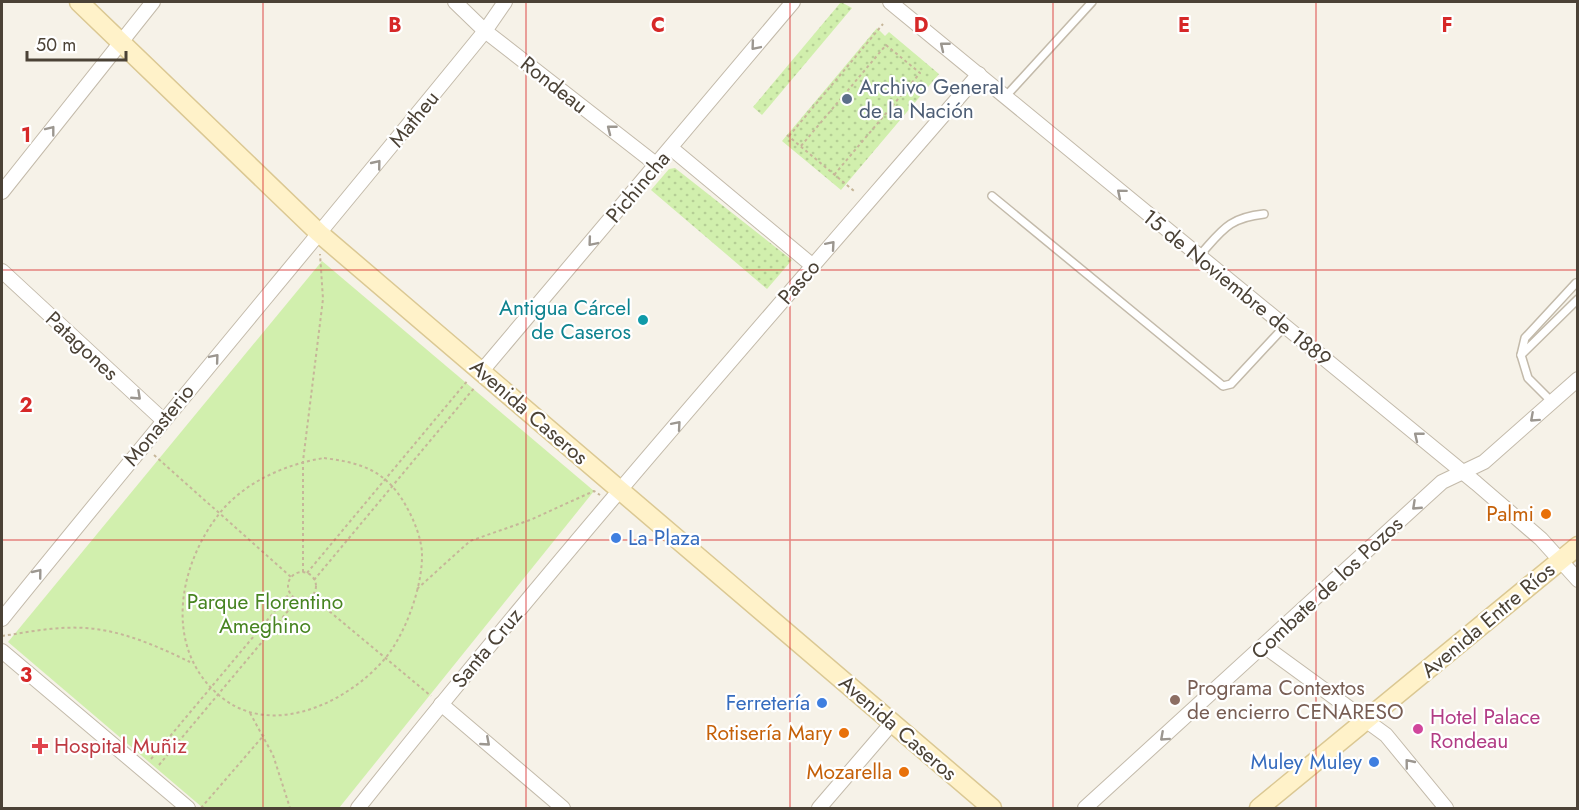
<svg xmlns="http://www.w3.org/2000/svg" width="1579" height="810" font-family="Jost,sans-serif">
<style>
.grass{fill:url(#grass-dots)}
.park{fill:#d1efad}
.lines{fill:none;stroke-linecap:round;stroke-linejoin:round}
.lane-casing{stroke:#c3baaa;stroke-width:10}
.street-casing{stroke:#c3baaa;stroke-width:16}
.secondary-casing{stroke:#dbc893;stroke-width:21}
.path{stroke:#c6b699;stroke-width:2;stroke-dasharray:3 3;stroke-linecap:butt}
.lane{stroke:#fff;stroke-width:7}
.street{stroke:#fff;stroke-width:14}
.secondary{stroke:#fff2c9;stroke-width:18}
.oneway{stroke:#9c9790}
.grid{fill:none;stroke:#d62828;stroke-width:1.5;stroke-opacity:0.55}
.service-dot{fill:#5c6f8a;stroke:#fff;stroke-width:2}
.culture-dot{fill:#0f9aa8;stroke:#fff;stroke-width:2}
.food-dot{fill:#e8710a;stroke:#fff;stroke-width:2}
.shop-dot{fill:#3f7fe0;stroke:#fff;stroke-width:2}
.education-dot{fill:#8d6e63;stroke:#fff;stroke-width:2}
.hotel-dot{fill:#d1479c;stroke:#fff;stroke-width:2}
.health-dot{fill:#e0444e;stroke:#fff;stroke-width:2}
.labels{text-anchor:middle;stroke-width:4.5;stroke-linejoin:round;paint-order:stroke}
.street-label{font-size:21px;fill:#4b4236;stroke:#fff}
.service-label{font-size:21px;fill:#4e5e75;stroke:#fff;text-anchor:start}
.culture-label{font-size:21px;fill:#0d838f;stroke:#fff;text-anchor:end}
.food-label{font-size:21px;fill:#c56008;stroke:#fff;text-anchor:end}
.shop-label{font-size:21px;fill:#366cbe;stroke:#fff;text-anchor:end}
.park-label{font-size:21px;fill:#478421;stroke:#fff}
.education-label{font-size:21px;fill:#785e54;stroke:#fff;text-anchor:start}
.hotel-label{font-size:21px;fill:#b23c85;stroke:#fff;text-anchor:start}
.health-label{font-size:21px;fill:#be3a42;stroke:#fff;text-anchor:start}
.grid-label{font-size:20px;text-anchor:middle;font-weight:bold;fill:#d62828;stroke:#fff;stroke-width:4.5;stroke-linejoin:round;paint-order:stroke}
</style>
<defs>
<pattern id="grass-dots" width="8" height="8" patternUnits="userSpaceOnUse" patternTransform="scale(1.5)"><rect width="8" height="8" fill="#d1efad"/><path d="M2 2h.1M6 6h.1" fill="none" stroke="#b5ce95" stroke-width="1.8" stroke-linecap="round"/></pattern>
</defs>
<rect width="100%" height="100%" fill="#f6f2e8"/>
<g class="grass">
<path d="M841,2L852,8L762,115L753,107Z"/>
<path d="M877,28L885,36L889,32L939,74L841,190L782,141Z"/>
<path d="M675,168L792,260L767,289L651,190L669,169Z"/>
</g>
<path class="park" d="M322,261L594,491L339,808H203L8,642Z"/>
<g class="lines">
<defs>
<g id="lane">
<path d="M1006,96L1092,2"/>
<path d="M992,196L1223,386L1231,384L1284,327"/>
<path d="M1198,257C1222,231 1227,218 1264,214"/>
<path d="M1521,355L1525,338L1576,283"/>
<path d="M1552,402L1528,378L1521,355L1578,299"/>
</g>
<g id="street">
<path d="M455,2L485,31L657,165"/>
<path d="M890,2L1476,483L1541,539L1578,580"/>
<path d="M671,148L813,266"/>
<path d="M2,192L153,2"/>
<path d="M2,271L163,420"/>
<path d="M481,372L793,2"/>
<path d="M2,619C161,422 325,228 485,31L505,2"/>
<path d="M1264,646L1386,735L1446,808"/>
<path d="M2,651L188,808"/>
<path d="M441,704L563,808"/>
<path d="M358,808C557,557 769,317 979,74"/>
<path d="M819,808L892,723"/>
<path d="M1085,808L1442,482L1484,462L1578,379"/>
</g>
<g id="secondary">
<path d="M79,2L319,233L992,808"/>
<path d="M1259,808L1578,546"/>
</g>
</defs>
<use href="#lane" class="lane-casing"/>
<use href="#street" class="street-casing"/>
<use href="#secondary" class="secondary-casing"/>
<g class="path">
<path d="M787,135L854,191"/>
<path d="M789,136L883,24"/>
<path d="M801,146L886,45L920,73L834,175"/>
<path d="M154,455L291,577"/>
<path d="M324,458C338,460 352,462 364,467C383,474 397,489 406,506C414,520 421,537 422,553C423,586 405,637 382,662C345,703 275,736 225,700C163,654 176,569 219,514C244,482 286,464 324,458Z"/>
<path d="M303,572V461L323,299L320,254"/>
<circle cx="302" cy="586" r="14"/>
<path d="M307,573L468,380"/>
<path d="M314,580L475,387"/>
<path d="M417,589L470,541L530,520L594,491L600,495"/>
<path d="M311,596L431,696"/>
<path d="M2,636C29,632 57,626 85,628C121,630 157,646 190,662"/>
<path d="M250,713L273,755L290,808"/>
<path d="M151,759L290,593"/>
<path d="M159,765L298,599"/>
<path d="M201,808L264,735"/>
</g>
<use href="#lane" class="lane"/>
<use href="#street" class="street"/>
<use href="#secondary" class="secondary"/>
</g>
<defs><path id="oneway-chevron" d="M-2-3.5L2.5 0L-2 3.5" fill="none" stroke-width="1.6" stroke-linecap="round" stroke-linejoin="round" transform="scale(1.5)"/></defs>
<g class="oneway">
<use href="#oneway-chevron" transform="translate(755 46) rotate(130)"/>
<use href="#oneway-chevron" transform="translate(944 46) rotate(-141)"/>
<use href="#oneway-chevron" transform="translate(611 129) rotate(-142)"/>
<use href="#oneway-chevron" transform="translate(51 130) rotate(-52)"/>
<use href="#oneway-chevron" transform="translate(377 164) rotate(-51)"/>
<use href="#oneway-chevron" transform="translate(1121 193) rotate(-140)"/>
<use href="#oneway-chevron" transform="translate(592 242) rotate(130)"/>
<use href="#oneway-chevron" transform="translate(831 245) rotate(-49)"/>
<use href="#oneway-chevron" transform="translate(215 358) rotate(-50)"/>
<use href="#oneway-chevron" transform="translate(137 396) rotate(43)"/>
<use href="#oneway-chevron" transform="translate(1534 418) rotate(138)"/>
<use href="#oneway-chevron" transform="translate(677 425) rotate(-49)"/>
<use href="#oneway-chevron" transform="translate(1418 436) rotate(-141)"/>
<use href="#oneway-chevron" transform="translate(1416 506) rotate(137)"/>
<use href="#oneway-chevron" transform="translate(38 573) rotate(-51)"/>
<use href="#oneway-chevron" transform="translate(1164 737) rotate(138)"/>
<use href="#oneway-chevron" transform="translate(486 742) rotate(41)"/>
<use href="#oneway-chevron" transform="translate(1409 763) rotate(-129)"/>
</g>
<path class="grid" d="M263,2V808M526,2V808M790,2V808M1053,2V808M1316,2V808M2,270H1578M2,540H1578"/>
<circle class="service-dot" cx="847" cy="99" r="6"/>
<circle class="culture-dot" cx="643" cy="320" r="6"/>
<g class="food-dot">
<circle cx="1546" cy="514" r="6"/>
<circle cx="844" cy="733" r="6"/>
<circle cx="904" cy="772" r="6"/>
</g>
<g class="shop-dot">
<circle cx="616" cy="538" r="6"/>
<circle cx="822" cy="703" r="6"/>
<circle cx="1374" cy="762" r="6"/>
</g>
<circle class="education-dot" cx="1175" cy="700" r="6"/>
<circle class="hotel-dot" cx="1418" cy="729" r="6"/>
<path class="health-dot" d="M37 737h6v6h6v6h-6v6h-6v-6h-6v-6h6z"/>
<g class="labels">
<g class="street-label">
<text transform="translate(554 85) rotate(38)" y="7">Rondeau</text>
<text transform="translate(414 119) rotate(-51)" y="7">Matheu</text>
<text transform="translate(638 187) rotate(-50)" y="7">Pichincha</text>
<text transform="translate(799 282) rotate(-49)" y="7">Pasco</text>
<text transform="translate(1237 288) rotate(39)" y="7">15 de Noviembre de 1889</text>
<text transform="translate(82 346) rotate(43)" y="7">Patagones</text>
<text transform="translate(529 412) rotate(41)" y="7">Avenida Caseros</text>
<text transform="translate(159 425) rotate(-51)" y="7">Monasterio</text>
<text transform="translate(1327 588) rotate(-43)" y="7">Combate de los Pozos</text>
<text transform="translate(1488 620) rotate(-40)" y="7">Avenida Entre Ríos</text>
<text transform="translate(487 648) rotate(-50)" y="7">Santa Cruz</text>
<text transform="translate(898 728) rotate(41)" y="7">Avenida Caseros</text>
</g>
<g class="service-label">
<text x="859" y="94">Archivo General<tspan x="859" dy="24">de la Nación</tspan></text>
</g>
<g class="culture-label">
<text x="631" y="315">Antigua Cárcel<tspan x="631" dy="24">de Caseros</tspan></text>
</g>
<g class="food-label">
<text x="1534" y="521">Palmi</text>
<text x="832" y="740">Rotisería Mary</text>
<text x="892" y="779">Mozarella</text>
</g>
<g class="shop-label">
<text x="628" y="545" text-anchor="start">La Plaza</text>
<text x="810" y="710">Ferretería</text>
<text x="1362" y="769">Muley Muley</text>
</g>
<g class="park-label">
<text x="265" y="609">Parque Florentino<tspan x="265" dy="24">Ameghino</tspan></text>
</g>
<g class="education-label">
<text x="1187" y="695">Programa Contextos<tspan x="1187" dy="24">de encierro CENARESO</tspan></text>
</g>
<g class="hotel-label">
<text x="1430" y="724">Hotel Palace<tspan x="1430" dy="24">Rondeau</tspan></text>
</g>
<g class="health-label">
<text x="54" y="753">Hospital Muñiz</text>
</g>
</g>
<g class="grid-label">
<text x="395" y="32">B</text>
<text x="658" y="32">C</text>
<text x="921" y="32">D</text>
<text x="1184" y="32">E</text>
<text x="1447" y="32">F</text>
<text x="26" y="142">1</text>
<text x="26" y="412">2</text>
<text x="26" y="682">3</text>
</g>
<rect width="1579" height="810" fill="none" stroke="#4b4236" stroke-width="6"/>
<path d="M27 51v9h99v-9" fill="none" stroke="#4b4236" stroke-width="3"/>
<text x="36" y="51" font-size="18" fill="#4b4236" stroke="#ffffff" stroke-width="4.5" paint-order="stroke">50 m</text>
</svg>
